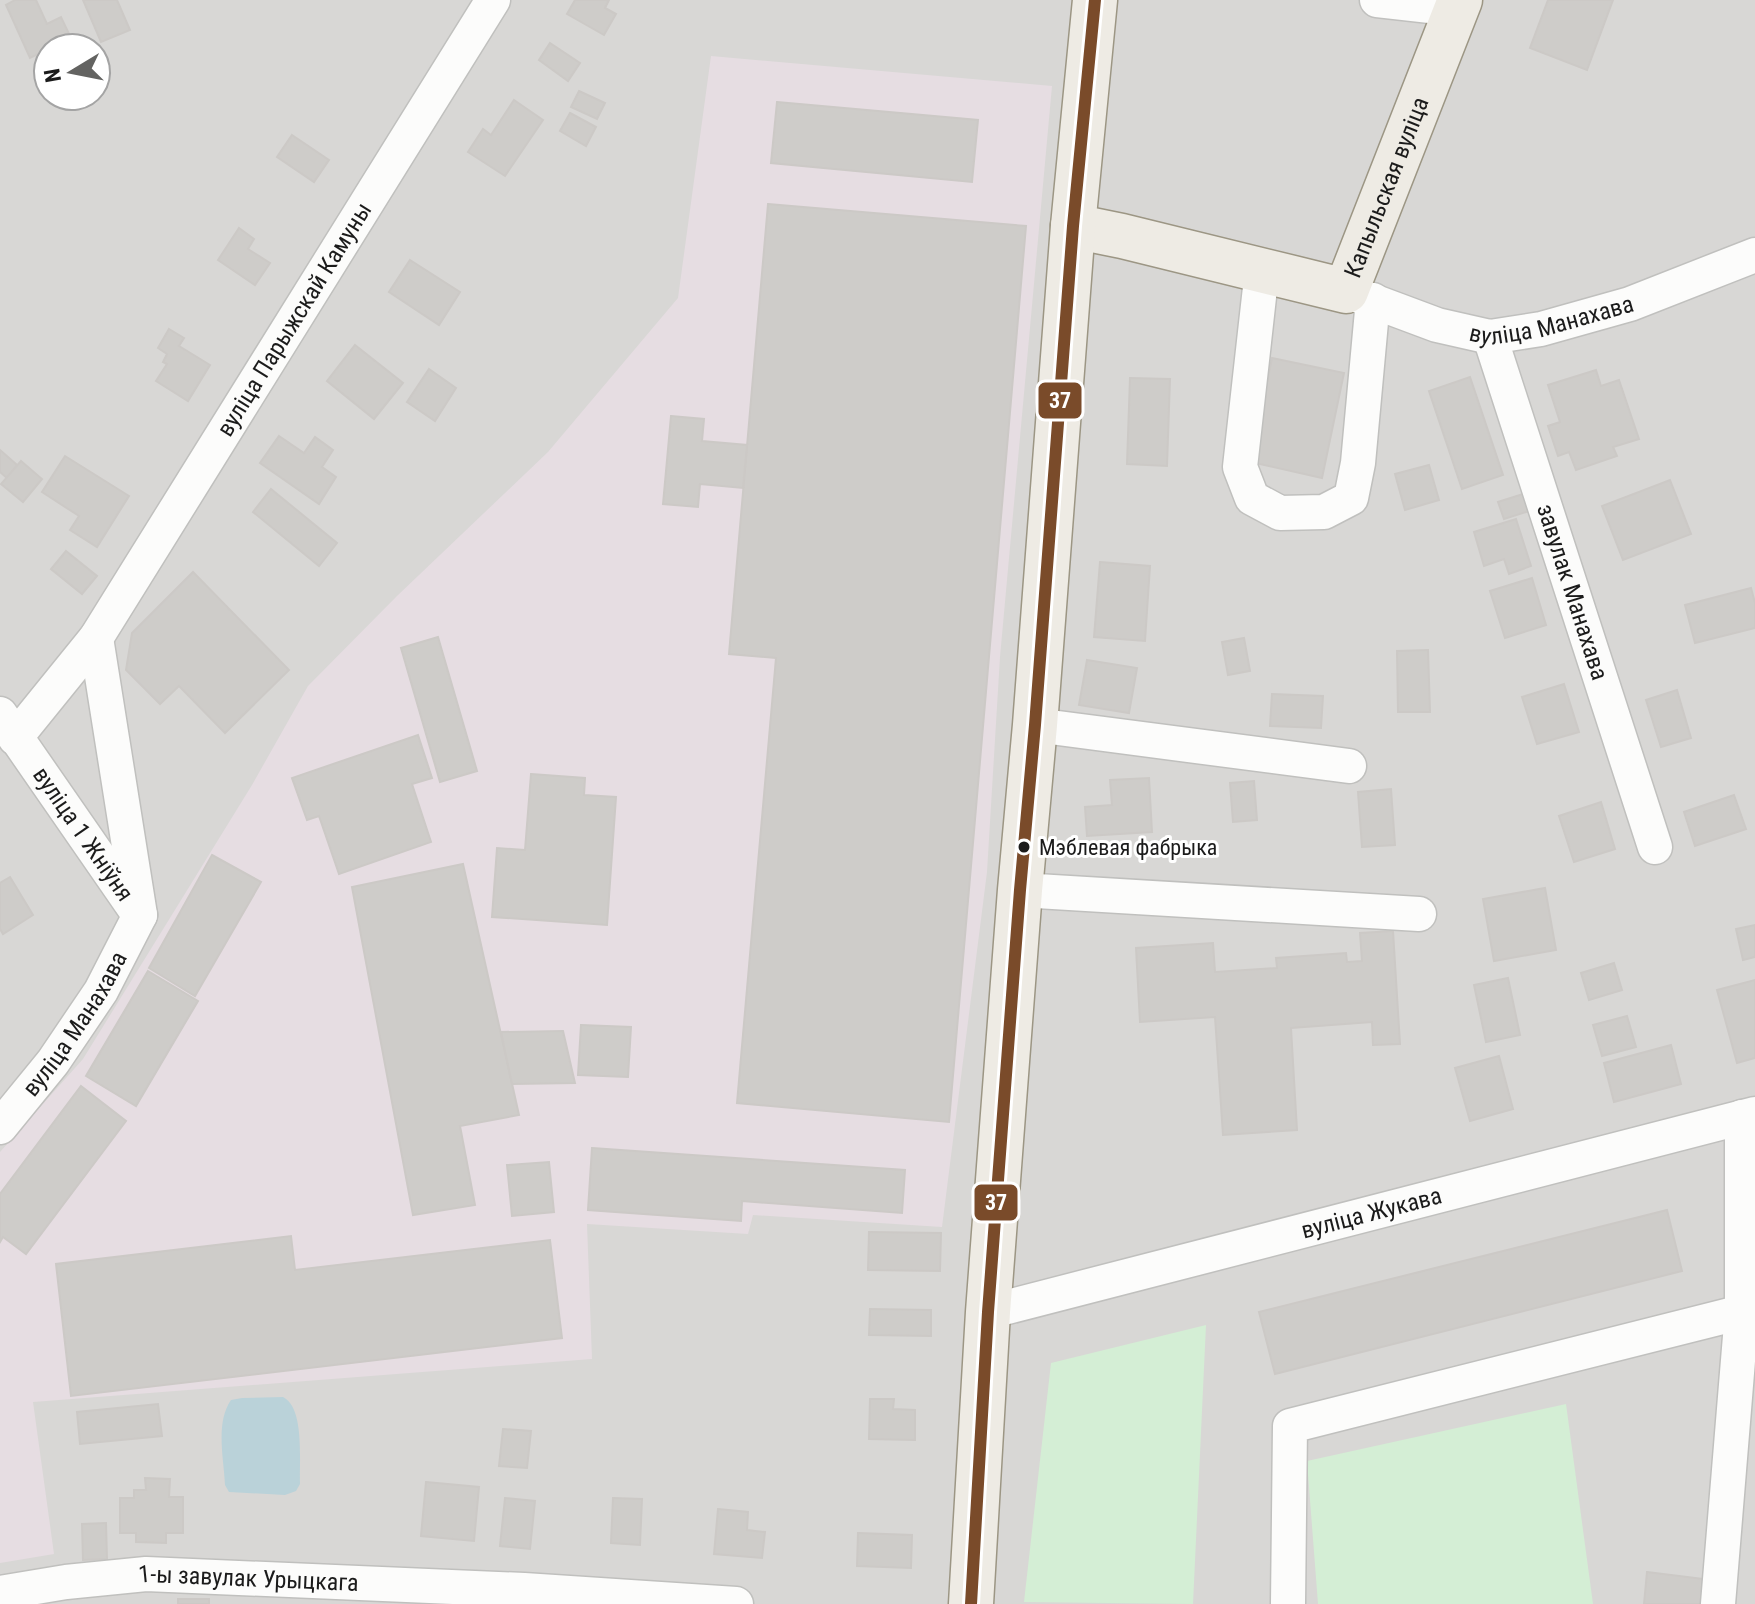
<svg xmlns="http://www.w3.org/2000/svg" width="1755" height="1604" font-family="'Roboto Condensed',sans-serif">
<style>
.residential{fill:#d8d7d5;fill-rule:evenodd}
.industrial{fill:#e6dde2}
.park{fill:#d4eed5}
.water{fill:#bad2d9}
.building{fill:#ceccc9;stroke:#ccc9c6;stroke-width:2}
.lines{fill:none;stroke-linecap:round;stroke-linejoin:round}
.minor-casing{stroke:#c0c0be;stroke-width:37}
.major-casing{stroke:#9c9684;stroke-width:47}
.minor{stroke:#fcfcfb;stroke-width:34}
.major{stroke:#eeebe4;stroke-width:44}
.bus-1-casing{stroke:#fff;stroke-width:18}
.bus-1{stroke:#7a4b2a;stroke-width:12}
.bus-dot{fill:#1b1b1b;stroke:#fff;stroke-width:3}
.labels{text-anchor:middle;stroke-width:6;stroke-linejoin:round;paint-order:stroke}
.bus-label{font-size:22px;fill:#1b1b1b;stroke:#fff;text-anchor:start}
.street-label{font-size:24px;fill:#1b1b1b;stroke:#fff}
.line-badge{stroke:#fff;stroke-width:3}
.badge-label{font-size:22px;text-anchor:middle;font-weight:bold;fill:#fff}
</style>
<rect width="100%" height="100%" fill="#e9e8e4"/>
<path class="residential" d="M0,0H1755V1604H0ZM48,48H96V96H48Z"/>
<path class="industrial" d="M711,56L1052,86L1000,657L987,872L942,1227L753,1215L748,1234L587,1224L592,1359L33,1402L54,1554L0,1563V1152L83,1059L252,785L308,686L397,596L548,452L678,298Z"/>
<g class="park">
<path d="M1206,1325L1193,1604L1024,1602L1051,1363Z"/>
<path d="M1566,1404L1593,1604H1318L1307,1461Z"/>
</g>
<path class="water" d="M283,1397C305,1408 299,1461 300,1484L296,1491L285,1495L229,1492L225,1485C224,1459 215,1423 231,1400L242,1398Z"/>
<g class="building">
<path d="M15,0H36L47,24L61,17L71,38L30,58L6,5Z"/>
<path d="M83,0H117L130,30L101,42Z"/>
<path d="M575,0H609L605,8L616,14L604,35L567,14Z"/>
<path d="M1548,0H1613L1587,70L1530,48Z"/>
<path d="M550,43L580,63L568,81L539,60Z"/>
<path d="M579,91L605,103L597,119L571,107Z"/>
<path d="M514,100L543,120L505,176L468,152L483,129L491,135Z"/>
<path d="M777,102L978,120L972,182L771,163Z"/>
<path d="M570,113L596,127L586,146L560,131Z"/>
<path d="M292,135L329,160L314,182L277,157Z"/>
<path d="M768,204L1026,226L949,1122L737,1103L776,658L729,654Z"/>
<path d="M239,228L254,239L248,249L270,263L255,285L218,260Z"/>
<path d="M410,260L460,292L439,325L389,292Z"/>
<path d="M169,329L184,338L179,346L210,365L188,401L156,381L167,364L163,362L167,354L158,348Z"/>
<path d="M355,345L403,383L374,419L327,381Z"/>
<path d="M1272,358L1344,373L1322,478L1251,462Z"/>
<path d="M429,369L456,388L435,421L407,402Z"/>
<path d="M1596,370L1601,386L1619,380L1639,439L1613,447L1617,456L1576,470L1569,452L1558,456L1548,426L1560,422L1548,385Z"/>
<path d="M1470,377L1503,475L1462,489L1429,391Z"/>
<path d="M1130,378L1170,379L1167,466L1127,464Z"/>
<path d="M671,416L704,419L702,441L747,445L743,488L700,484L698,507L663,504Z"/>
<path d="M279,436L304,453L315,437L333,450L322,467L336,477L319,504L260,463Z"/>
<path d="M0,450L17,465L7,478L0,472Z"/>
<path d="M65,456L129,496L97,547L70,530L79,516L42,492Z"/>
<path d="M21,461L42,479L23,502L1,484Z"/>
<path d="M1429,465L1439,500L1405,510L1395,474Z"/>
<path d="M1670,480L1691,534L1623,560L1602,506Z"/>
<path d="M271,489L337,543L319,566L253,512Z"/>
<path d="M1523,494L1529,511L1504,519L1498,502Z"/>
<path d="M1516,519L1531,566L1509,574L1504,559L1484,566L1474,532Z"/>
<path d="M66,551L97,576L82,594L51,569Z"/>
<path d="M1100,562L1150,566L1145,641L1094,637Z"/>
<path d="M193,572L289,670L225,733L179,686L160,704L126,670L132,633Z"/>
<path d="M1532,578L1546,625L1505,638L1490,591Z"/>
<path d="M1751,588L1755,603V628L1695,643L1685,605Z"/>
<path d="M438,637L477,771L440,782L401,648Z"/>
<path d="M1244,638L1250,671L1228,675L1222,642Z"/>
<path d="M1428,650L1430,712H1398L1397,651Z"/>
<path d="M1087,660L1137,668L1129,713L1079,705Z"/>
<path d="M1564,684L1579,732L1537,744L1522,697Z"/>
<path d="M1677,690L1691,738L1661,747L1646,700Z"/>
<path d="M1272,694L1323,696L1321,728L1270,726Z"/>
<path d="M418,735L432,778L412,784L431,842L339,874L319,816L307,820L292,778Z"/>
<path d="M531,774L585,778L584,795L616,797L607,925L492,917L497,848L525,850Z"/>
<path d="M1149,778L1152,832L1087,836L1085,807L1112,805L1110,780Z"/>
<path d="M1254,781L1257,820L1233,822L1230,783Z"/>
<path d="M1391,789L1395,845L1362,847L1358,792Z"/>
<path d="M1734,795L1746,829L1695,846L1684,812Z"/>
<path d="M1601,802L1615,849L1574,862L1559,816Z"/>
<path d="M212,855L261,882L195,996L149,968Z"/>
<path d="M463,864L519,1115L460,1126L475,1205L413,1215L352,887Z"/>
<path d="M10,877L33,915L3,934L0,929V883Z"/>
<path d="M1545,888L1556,950L1494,961L1483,899Z"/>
<path d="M1755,925V957L1743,960L1736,929Z"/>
<path d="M1393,931L1400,1044L1373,1045L1372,1022L1291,1028L1297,1130L1223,1135L1215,1017L1140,1022L1136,948L1213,943L1215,972L1277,968L1276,958L1346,953L1347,962L1362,961L1360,933Z"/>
<path d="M1614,963L1622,990L1589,1000L1581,973Z"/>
<path d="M148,971L198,1001L136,1106L86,1076Z"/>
<path d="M1508,978L1520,1035L1486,1042L1474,985Z"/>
<path d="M1755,980V1058L1737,1063L1717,990Z"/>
<path d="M1627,1016L1636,1047L1602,1056L1593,1025Z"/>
<path d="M581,1025L631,1027L628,1077L578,1075Z"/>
<path d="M563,1031L575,1083L512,1084L501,1032Z"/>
<path d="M1671,1045L1681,1084L1614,1102L1604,1063Z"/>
<path d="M1499,1056L1513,1109L1470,1121L1455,1068Z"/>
<path d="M81,1086L126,1121L26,1254L3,1237L0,1242V1194Z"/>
<path d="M592,1148L905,1170L902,1213L742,1201L741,1221L588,1210Z"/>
<path d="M549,1162L554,1212L512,1216L507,1165Z"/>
<path d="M1667,1210L1682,1271L1275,1374L1259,1312Z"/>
<path d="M869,1232L941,1233L940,1271L868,1270Z"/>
<path d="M291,1236L295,1270L550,1240L562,1338L71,1396L56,1264Z"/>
<path d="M870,1309L931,1310V1336L869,1335Z"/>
<path d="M870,1399H894L893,1409L915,1410V1440L869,1439Z"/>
<path d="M158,1404L162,1436L80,1444L77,1412Z"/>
<path d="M503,1429L531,1431L527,1468L499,1466Z"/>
<path d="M145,1478L170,1479L169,1497H183V1533H166V1543L136,1542V1533H120V1498H134V1490H146Z"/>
<path d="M426,1482L479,1487L474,1541L421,1536Z"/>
<path d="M505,1498L535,1501L530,1549L500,1546Z"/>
<path d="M613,1498L642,1499L640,1545L611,1543Z"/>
<path d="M718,1509L748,1512L747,1530L765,1532L762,1558L714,1554Z"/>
<path d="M106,1523L107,1559L83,1560L82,1524Z"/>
<path d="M858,1533L912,1535L911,1568L857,1566Z"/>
<path d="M1647,1572L1704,1579L1701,1604H1644Z"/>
<rect x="178" y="1599" width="31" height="5"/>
</g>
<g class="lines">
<defs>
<g id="minor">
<path d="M1377,0L1457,9"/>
<path d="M1262,270L1240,467L1252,498L1280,513L1324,512L1351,498L1358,463L1373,300"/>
<path id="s1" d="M1354,294L1437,325L1490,337L1541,329L1630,304L1755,255"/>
<path id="s2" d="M1490,337L1655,847"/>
<path d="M96,638L140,915"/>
<path id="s3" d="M0,714L135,909"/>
<path d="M1035,725L1349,766"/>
<path id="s4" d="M15,738L96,638L493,0"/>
<path d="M1020,890L1419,914"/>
<path id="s5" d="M0,1127L53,1062L101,991L140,915"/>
<path id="s6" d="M988,1312L1755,1114"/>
<path id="s7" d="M0,1593L66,1582L146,1574L524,1590L736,1604"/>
<path d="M1288,1604L1290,1426L1742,1312"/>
<path d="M1718,1604L1742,1312V1117"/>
</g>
<g id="major">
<path id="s8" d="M1073,226L1122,236L1346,291L1460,0"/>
<path d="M971,1604L988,1312L1020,890L1035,725L1073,226L1095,0"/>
</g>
</defs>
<use href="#minor" class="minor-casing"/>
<use href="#major" class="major-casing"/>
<use href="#minor" class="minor"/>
<use href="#major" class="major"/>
<defs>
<path id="bus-1" d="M971,1604L988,1312L1020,890L1035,725L1073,226L1095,0"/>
</defs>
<use href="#bus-1" class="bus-1-casing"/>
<use href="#bus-1" class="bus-1"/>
</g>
<circle class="bus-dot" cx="1024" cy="847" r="7"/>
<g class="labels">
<g class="bus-label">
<text x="1039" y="855">Мэблевая фабрыка</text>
</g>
<g class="street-label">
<text dy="8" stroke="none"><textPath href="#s8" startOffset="392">Капыльская вуліца</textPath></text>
<text dy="8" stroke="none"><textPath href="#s1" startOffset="206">вуліца Манахава</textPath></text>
<text dy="8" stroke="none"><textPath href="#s4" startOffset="504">вуліца Парыжскай Камуны</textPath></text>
<text dy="8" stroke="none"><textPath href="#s2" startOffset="268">завулак Манахава</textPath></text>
<text dy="8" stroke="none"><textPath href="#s3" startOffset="146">вуліца 1 Жніўня</textPath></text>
<text dy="8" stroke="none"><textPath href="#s5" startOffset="128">вуліца Манахава</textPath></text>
<text dy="8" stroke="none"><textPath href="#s6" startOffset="396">вуліца Жукава</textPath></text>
<text dy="8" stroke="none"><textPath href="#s7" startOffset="250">1-ы завулак Урыцкага</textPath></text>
</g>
</g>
<g class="line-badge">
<rect x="1037" y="381" width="46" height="39" rx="8" fill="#7a4b2a"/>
<rect x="973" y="1183" width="46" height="39" rx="8" fill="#7a4b2a"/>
</g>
<g class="badge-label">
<text x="1060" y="408">37</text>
<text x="996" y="1210">37</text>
</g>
<g transform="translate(72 72) rotate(260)"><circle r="38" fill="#ffffff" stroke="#a4a4a4" stroke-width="2"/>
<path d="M0-6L14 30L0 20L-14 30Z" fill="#636361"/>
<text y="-12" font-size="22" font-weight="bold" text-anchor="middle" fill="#1b1b1b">N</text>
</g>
</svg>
